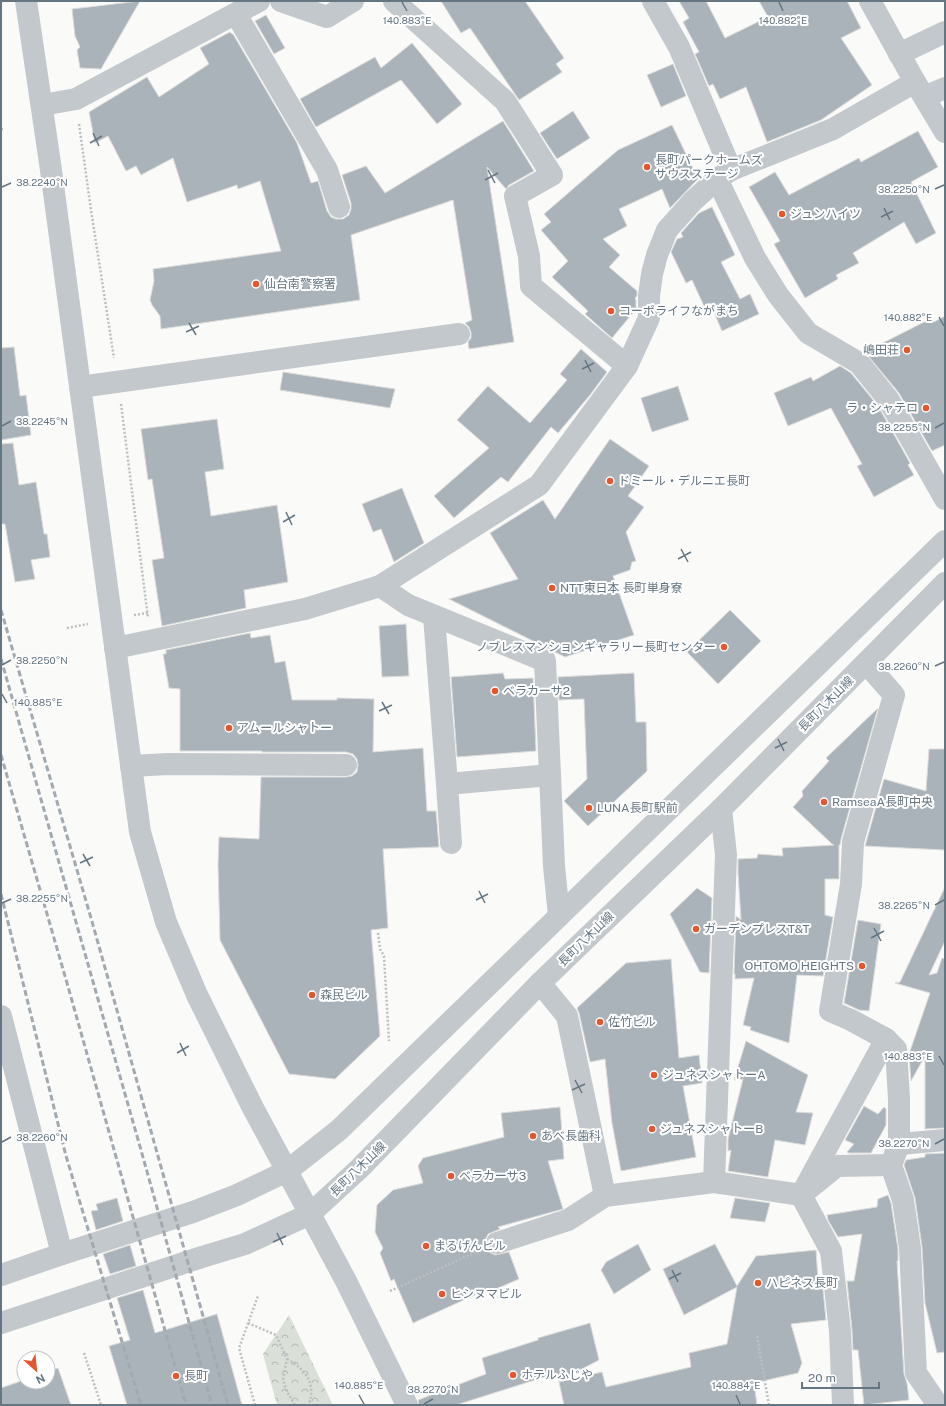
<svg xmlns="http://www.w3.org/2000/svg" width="946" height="1406" font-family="'Public Sans','Noto Sans JP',sans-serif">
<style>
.park{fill:url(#park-crowns)}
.building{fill:#aab3b9;stroke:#dcdcda}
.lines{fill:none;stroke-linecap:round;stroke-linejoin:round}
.path{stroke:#bbbfc2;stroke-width:2.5;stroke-dasharray:2 2;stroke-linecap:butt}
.minor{stroke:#c3c8cc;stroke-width:22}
.rail{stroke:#a2aab0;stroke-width:3;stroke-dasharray:6 3;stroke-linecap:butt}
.ticks{fill:none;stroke:#657683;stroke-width:1.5}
.poi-dot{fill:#e4572e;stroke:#fff;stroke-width:1.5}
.labels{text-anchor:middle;stroke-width:4;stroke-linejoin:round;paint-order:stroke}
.poi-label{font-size:12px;fill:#657683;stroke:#fff;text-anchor:start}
.street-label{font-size:12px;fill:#657683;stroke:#fff}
.ticks-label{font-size:10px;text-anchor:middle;fill:#657683;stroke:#fff;stroke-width:4;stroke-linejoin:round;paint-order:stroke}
</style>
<defs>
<pattern id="park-crowns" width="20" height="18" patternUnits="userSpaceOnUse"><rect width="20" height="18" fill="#dadfd7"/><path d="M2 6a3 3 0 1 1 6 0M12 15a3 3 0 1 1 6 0" fill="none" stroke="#b4b9b4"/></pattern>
</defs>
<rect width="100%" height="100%" fill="#fafaf8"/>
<path class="park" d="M289,1315L333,1405H277L263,1354Z"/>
<g class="building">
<path d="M140,1L101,69L80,68L77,50L80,47L75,36L72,9Z"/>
<path d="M441,1H525L564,58L556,64L562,72L519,100L470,28L461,33Z"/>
<path d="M679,1H706L725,38L768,17L759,1H847L861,28L841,38L872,85L821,120L767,142L746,87L720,99L713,84L709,86L695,54L699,52L683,22L689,18Z"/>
<path d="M266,15L285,48L274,54L255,21Z"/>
<path d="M230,32L232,34H233L297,143L311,183L318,181L327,211L331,217L336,219H343L349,215L351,209V203L342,175L366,166L385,193L503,121L534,171L509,185L506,189L487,167L514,342L469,349L468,342L471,338V332L469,327L465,323L472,320L453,200L351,235L360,300L161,329L160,316L152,305L150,300L154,281L153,269L281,251L260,181L238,189L237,185L187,202L173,158L141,175L136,166L126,171L108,136L95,143L89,112L147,77L159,97L209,64L200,48Z"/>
<path d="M412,43L462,104L437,124L401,80L316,127L300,99L375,57L381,68Z"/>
<path d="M673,64L686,96L661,107L647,75Z"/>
<path d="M573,111L590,138L557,159L540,133Z"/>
<path d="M672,125L698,179L670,208L662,189L619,209L627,226L603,239L620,255L609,267L637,291V296L635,298L636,301V309L612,338L585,314L588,311L552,277L568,261L541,230L551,222L544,214L618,150Z"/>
<path d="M918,131L938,167L911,182L936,233L916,244L904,222L853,253L859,263L836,275L838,279L805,298L774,244L780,241L749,187L775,172L789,195L859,158L861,162Z"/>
<path d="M712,207L735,255L721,262L740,299L750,294L759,314L722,331L710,303L704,306L692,280L686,283L671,252L677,239L683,237L681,233L699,213Z"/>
<path d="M945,316V445L932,451L899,393L865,352L932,318L934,322Z"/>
<path d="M14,347L20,396L26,395L31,435L1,440V348Z"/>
<path d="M581,349L607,372L590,395L558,433L551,427L508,482L501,477L454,518L434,496L489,448L457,420L488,386L530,423L567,380L560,374Z"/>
<path d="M840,366L851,373L878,406L910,463L908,465L914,475L874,497L857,466L862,464L831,408L788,426L774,393L811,377L813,381Z"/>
<path d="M283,372L395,389L390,408L280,390Z"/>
<path d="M678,386L689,420L652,432L641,398Z"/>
<path d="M217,419L224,469L205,472L211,516L277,505L288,582L244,590L246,608L162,626L152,560L164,558L152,479L148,480L141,429Z"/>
<path d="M610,439L649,466L628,496L644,507L626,532L636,561L632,562L630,570L613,576L634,635L565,657L449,599L518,579L490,533L543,500L555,519Z"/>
<path d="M13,443L19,485L36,482L44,534H47L50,557L31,560L35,579L15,582L5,524H1V444Z"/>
<path d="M402,488L424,543L394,562L381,529L373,532L362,504Z"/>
<path d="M730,610L761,641L718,684L687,652Z"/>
<path d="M406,624L409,676L382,677L379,626Z"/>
<path d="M250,633L251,638L270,635L275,663L285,661L292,700H337V698L374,699L373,752L423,748L427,811H436L439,847L383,849L388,928L371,930L380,1036L335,1079L289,1074L220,940L218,864L219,837L259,839L261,777H346L352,776L357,772L358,765L357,759L353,754L346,752H262V751H180V689L169,688L163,654H166V650Z"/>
<path d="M503,673L505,679L533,678L536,751L457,757L451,677Z"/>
<path d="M634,673L636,722H646L647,771L588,826L564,801L587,779L584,699L559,700L558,677Z"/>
<path d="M878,708L841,839L840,845H839V879H825V915L833,917L823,976L797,975L789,1043L750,1030L751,1027L743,1025L754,978L735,979V974H734L736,916L741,920L738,872V859L757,858L758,854L783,856L782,848L834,845L832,844L793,807L803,796L802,791L829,761L826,758Z"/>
<path d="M929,749H945V850L865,846L884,779L926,791Z"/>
<path d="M945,887V941L929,975L937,973L942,958L945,959V1128L925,1129V1056L911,1081L909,1054L930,993L895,983L900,982Z"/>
<path d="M697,888L712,898L709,973L700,972L670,914Z"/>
<path d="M858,920L881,924L869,1011L859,1010L844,1003Z"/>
<path d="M671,959L679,1058L699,1055L702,1083L683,1086L696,1157L621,1171L612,1123L605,1059L590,1062L579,1013L577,1008L626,963Z"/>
<path d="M746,1041L808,1075L796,1112L813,1113L805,1145L775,1140L768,1177L728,1171L731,1150L728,1151V1139L743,1079L734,1080Z"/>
<path d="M864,1106L878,1114L884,1107L886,1109V1125L871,1153H849L847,1152L854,1144L845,1140Z"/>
<path d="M560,1107L564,1159L548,1161L563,1209L498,1227L500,1229L488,1234L485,1240V1246L489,1252L495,1255L509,1252L519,1279L489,1292L488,1289L413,1323L394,1279L391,1281L380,1253L383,1248L375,1232L377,1205L393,1190L423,1183L418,1166L423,1158L504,1137L501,1113Z"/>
<path d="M945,1153V1352L937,1353L925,1303L922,1247L915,1198L904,1165L906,1160L925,1157V1154Z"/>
<path d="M888,1195L891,1203L898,1249V1261H897L904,1374L907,1383L909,1400L864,1405L858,1350H853L852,1330L847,1281H854L862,1234L838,1237L828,1220L827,1215L877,1207L878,1199Z"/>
<path d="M117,1198L123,1221L96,1230L91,1211L98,1210L96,1204Z"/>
<path d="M735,1198L770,1203L765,1222L730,1218Z"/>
<path d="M638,1244L651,1270L614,1294L601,1270L606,1262Z"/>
<path d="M715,1244L737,1286L756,1256L816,1250L818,1280H822L826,1320L791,1324L802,1363L798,1373L754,1383L757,1405H564L559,1382L602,1372L606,1387L691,1367L689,1353L727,1344L737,1287L684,1315L663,1269Z"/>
<path d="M130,1245L136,1266L110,1274L103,1254Z"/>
<path d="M143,1290L155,1333L217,1314L242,1405H127L109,1346L130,1340L117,1298Z"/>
<path d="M590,1323L599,1360L559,1381L557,1373L456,1405H419L418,1400L486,1374L482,1358L538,1340V1338Z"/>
<path d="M58,1368L71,1405H1V1388L24,1380V1382H48V1371Z"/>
</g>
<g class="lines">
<g class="path">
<path d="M79,124L91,210L114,358"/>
<path d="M1,129H3"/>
<path d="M121,404L148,618"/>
<path d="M134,615L148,613"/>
<path d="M67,628L88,624"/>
<path d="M378,933L380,949L384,956L389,1041"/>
<path d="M390,1291L476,1252"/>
<path d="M248,1323L276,1335L287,1359L283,1379L286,1390L295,1405"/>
<path d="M757,1336L769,1405"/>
<path d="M84,1353L101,1405"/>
<path d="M287,1359C306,1370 316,1382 309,1405"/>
<path d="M255,1405L239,1348L258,1296"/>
</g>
<g class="minor">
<path d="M26,1L50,163L140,832L166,922L197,995L253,1108L346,1281L407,1405"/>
<path d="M281,1L327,17L353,1"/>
<path d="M394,1L505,101L552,175L515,196L529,256L531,286L627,366"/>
<path d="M653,1L679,47L731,170"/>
<path d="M870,1L915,82L945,132"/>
<path d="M236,14L327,170L339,207"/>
<path d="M899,54L945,32"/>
<path d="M924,97L945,88"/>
<path d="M42,105L76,99L259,1"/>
<path d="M717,179L755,258L778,295L808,333L859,363L888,399L945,499"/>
<path d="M80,387L459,334"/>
<path d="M380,586L408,605L545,661L554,866L559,916"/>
<path d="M434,616L447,784L550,775"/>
<path d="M115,648L305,609L380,586L539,485L627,366L649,318V296L652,274L657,255L667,230L693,201L717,179L731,170L833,129L915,82"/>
<path d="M131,766L168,764L346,765"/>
<path d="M447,784L451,843"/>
<path d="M540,983L567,1016L605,1196"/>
<path d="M1,1016L62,1254"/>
<path d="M886,1039L896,1049L899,1099V1144L891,1165L903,1200L910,1248L916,1373L938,1405"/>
<path d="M899,1144L945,1140"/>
<path d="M714,1182L726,855L721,809"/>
<path d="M497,1243L568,1220L605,1196L714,1182L801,1195L837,1166L891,1165"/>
<path d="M1,1275L62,1254L193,1212L237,1195L287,1171L339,1130L945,541"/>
<path d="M1,1323L202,1257L245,1244L310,1214L359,1169L540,983L721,809L945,583"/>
<path d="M843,1405L840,1331L831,1251L801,1195L886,1039L851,1020L830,1011L851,884L853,842L894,695L866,663"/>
</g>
<g class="rail">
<path d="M1,610L91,918L228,1405"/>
<path d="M1,659L141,1150L212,1405"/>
<path d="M1,755L67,983L186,1405"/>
<path d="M1,894L66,1156L141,1405"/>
</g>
</g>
<path class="ticks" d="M402,2L407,11M779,2L783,11M93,133L99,146M90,143L102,136M488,170L495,183M485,180L498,173M2,187L11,183M935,189L944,185M884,208L890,220M881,217L893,211M939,317L944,326M189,323L196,335M186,332L199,326M585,360L591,372M582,369L594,363M2,426L11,421M935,428L944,423M286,512L292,525M283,522L295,515M681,549L688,562M678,559L691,552M2,665L11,660M935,666L944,662M2,694L7,703M382,702L389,714M379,711L392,705M778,739L784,751M775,748L787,742M83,854L90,866M80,863L93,857M479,891L485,903M476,900L488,894M2,903L11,899M935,905L944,900M874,928L881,941M871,938L884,931M180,1043L186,1056M177,1053L189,1046M939,1056L944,1065M575,1080L582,1093M572,1090L585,1084M2,1142L11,1137M935,1144L944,1139M277,1233L283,1245M273,1242L286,1236M672,1270L678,1282M669,1279L681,1273M359,1395L364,1404M736,1395L740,1404M424,1404L433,1399"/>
<g class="poi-dot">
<circle cx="647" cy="167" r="4"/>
<circle cx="782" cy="214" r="4"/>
<circle cx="256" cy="284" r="4"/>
<circle cx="611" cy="311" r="4"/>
<circle cx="907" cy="350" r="4"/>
<circle cx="926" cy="408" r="4"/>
<circle cx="610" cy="481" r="4"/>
<circle cx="552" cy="588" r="4"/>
<circle cx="724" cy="647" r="4"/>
<circle cx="495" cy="691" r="4"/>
<circle cx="229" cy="728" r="4"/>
<circle cx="824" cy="802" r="4"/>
<circle cx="589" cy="808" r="4"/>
<circle cx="696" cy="929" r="4"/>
<circle cx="862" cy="966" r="4"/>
<circle cx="312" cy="995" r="4"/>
<circle cx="600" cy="1022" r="4"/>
<circle cx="654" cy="1075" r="4"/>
<circle cx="652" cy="1129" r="4"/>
<circle cx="533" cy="1136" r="4"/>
<circle cx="451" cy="1176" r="4"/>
<circle cx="426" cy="1246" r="4"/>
<circle cx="758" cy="1283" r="4"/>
<circle cx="442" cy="1294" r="4"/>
<circle cx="513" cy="1375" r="4"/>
<circle cx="176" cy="1376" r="4"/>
</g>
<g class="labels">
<g class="poi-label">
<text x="655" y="164">長町パークホームズ<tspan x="655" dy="14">サウスステージ</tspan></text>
<text x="790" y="218">ジュンハイツ</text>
<text x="264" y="288">仙台南警察署</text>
<text x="619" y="315">コーポライフながまち</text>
<text x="899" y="354" text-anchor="end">嶋田荘</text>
<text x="918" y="412" text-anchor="end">ラ・シャテロ</text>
<text x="618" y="485">ドミール・デルニエ長町</text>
<text x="560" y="592">NTT東日本 長町単身寮</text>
<text x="716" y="651" text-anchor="end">ノブレスマンションギャラリー長町センター</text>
<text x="503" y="695">ベラカーサ2</text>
<text x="237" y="732">アムールシャトー</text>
<text x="832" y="806">RamseaA長町中央</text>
<text x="597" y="812">LUNA長町駅前</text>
<text x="704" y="933">ガーデンプレスT&amp;T</text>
<text x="854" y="970" text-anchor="end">OHTOMO HEIGHTS</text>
<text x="320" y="999">森民ビル</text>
<text x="608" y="1026">佐竹ビル</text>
<text x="662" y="1079">ジュネスシャトーA</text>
<text x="660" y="1133">ジュネスシャトーB</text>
<text x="541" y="1140">あべ長歯科</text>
<text x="459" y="1180">ベラカーサ3</text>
<text x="434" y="1250">まるげんビル</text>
<text x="766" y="1287">ハピネス長町</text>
<text x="450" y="1298">ヒシヌマビル</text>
<text x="521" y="1379">ホテルふじや</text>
<text x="184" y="1380">長町</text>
</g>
<g class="street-label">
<text transform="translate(826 704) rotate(-45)" y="4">長町八木山線</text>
<text transform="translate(586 939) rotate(-44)" y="4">長町八木山線</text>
<text transform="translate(358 1169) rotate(-44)" y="4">長町八木山線</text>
</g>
</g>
<g class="ticks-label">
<text x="407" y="24">140.883°E</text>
<text x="783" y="24">140.882°E</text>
<text x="42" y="186">38.2240°N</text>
<text x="904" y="193">38.2250°N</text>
<text x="908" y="321">140.882°E</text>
<text x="42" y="425">38.2245°N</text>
<text x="904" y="431">38.2255°N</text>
<text x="42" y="664">38.2250°N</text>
<text x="904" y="670">38.2260°N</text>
<text x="38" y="706">140.885°E</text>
<text x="42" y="902">38.2255°N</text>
<text x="904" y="909">38.2265°N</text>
<text x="908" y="1060">140.883°E</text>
<text x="42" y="1141">38.2260°N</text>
<text x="904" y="1147">38.2270°N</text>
<text x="359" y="1389">140.885°E</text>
<text x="736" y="1389">140.884°E</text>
<text x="433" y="1393">38.2270°N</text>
</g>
<rect width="946" height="1406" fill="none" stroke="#657683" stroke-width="4"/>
<g transform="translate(36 1370) rotate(153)"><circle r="19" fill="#ffffff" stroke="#c1c8cd"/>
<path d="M0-3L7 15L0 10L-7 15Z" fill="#e4572e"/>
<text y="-6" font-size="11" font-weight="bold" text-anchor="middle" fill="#657683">N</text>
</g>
<path d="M802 1382v6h77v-6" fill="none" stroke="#657683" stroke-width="2"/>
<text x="808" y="1382" font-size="12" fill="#657683" stroke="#ffffff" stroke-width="3" paint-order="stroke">20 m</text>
</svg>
